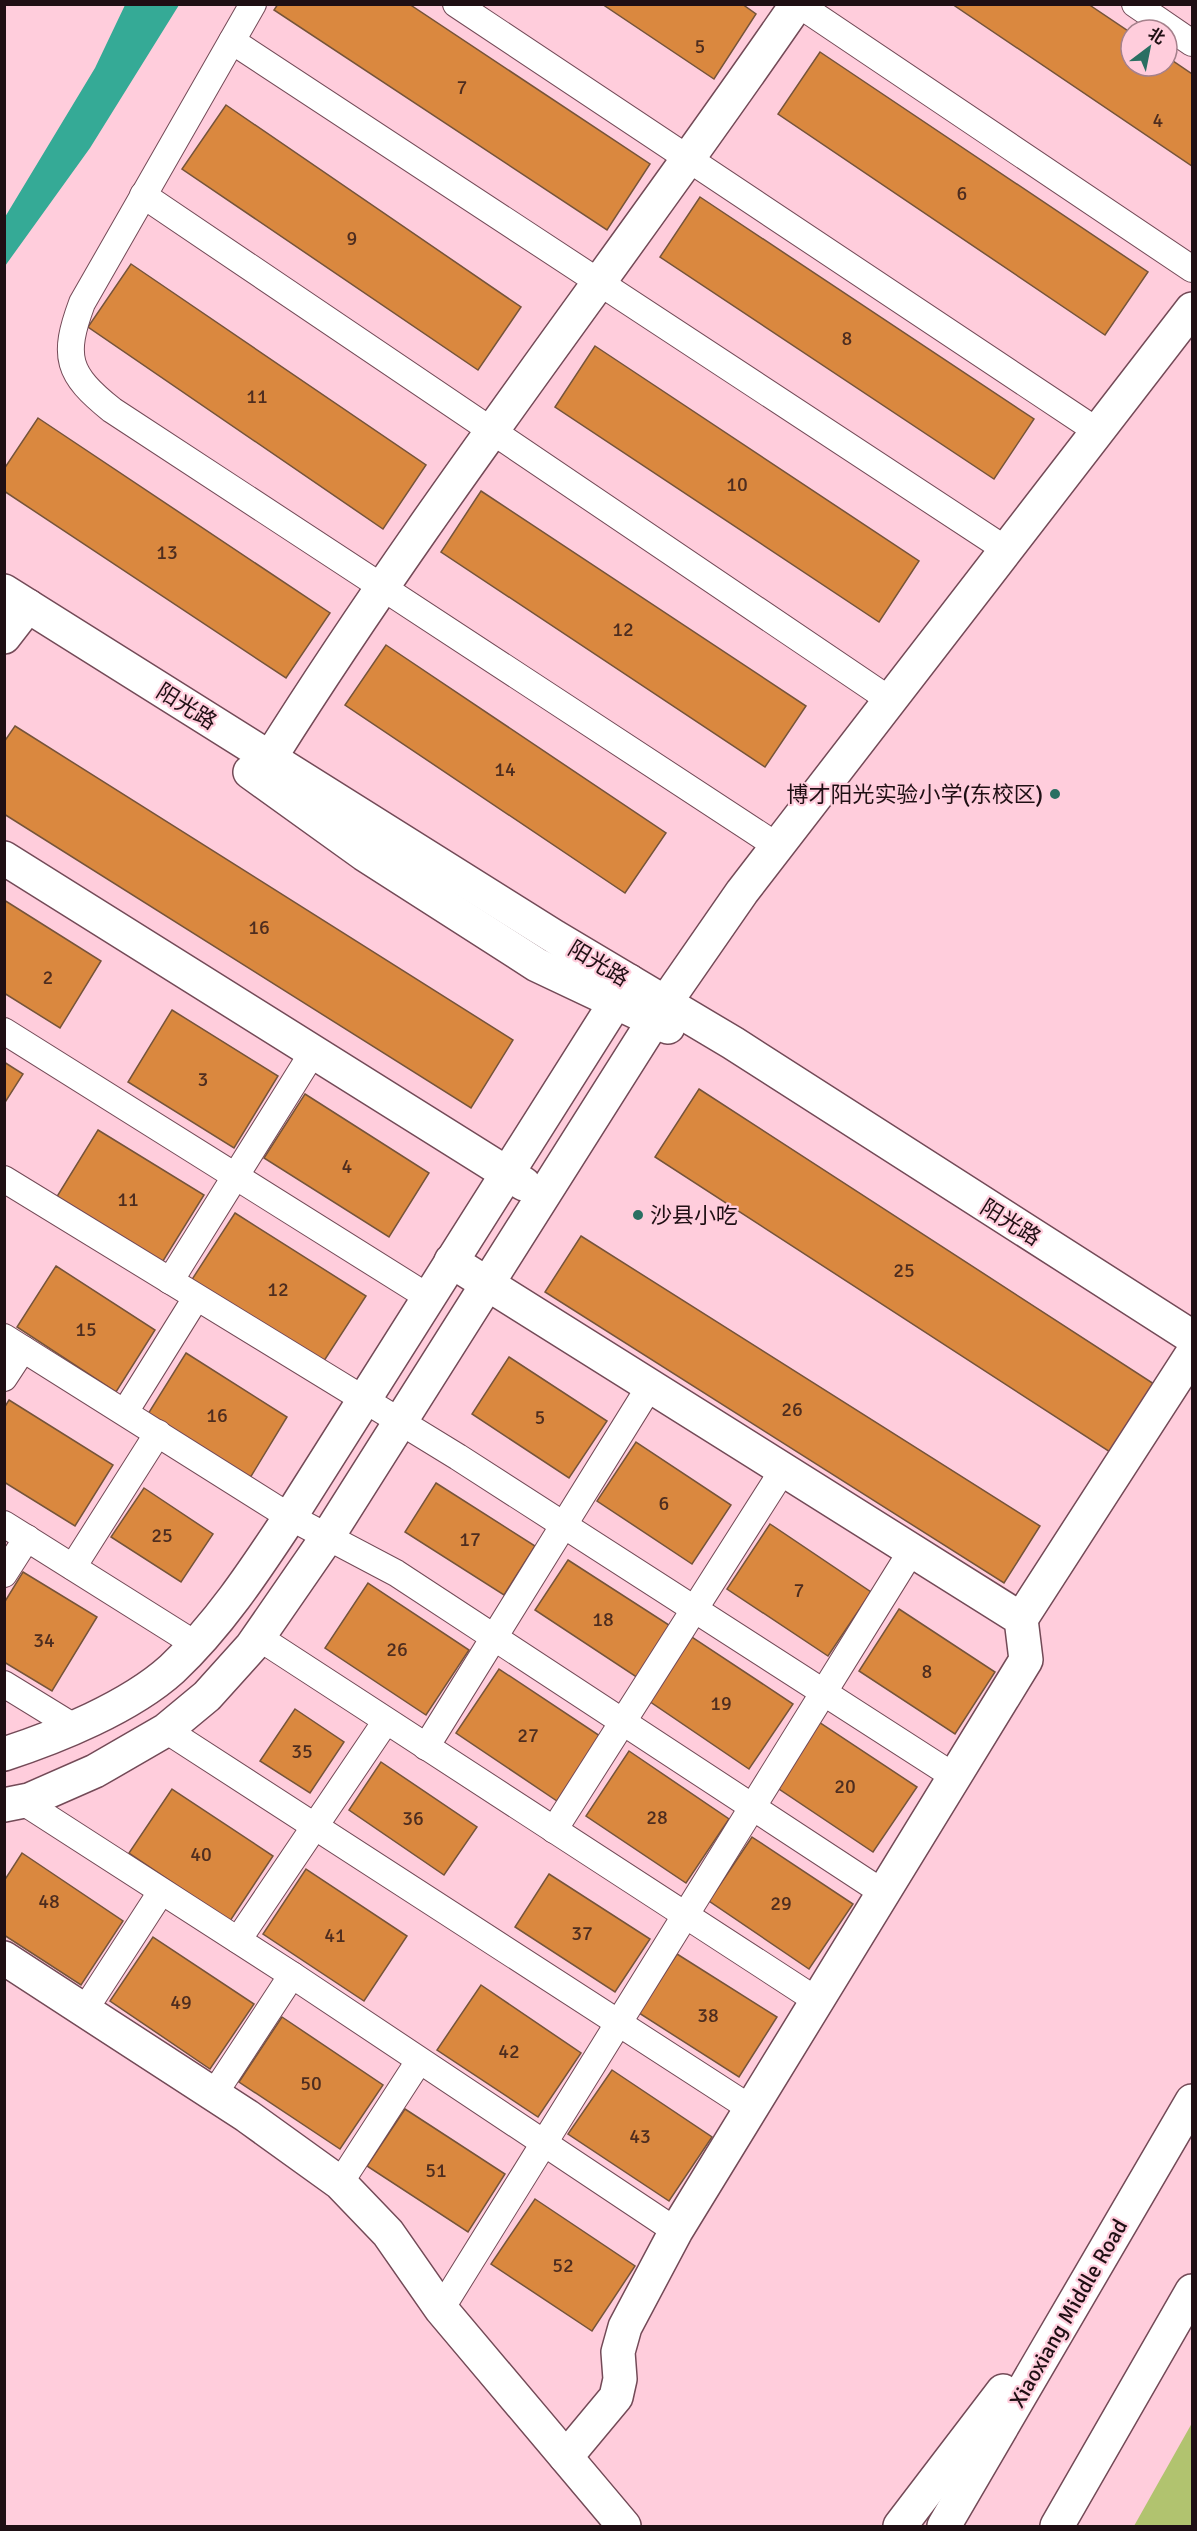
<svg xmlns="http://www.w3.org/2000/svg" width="1197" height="2531" font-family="Signika,'Noto Sans SC',sans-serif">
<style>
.green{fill:#b1c36f}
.water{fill:#35aa96}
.building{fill:#da883f;stroke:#75543a;stroke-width:1.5}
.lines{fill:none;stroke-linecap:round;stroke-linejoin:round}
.service-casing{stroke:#734a57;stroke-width:28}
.minor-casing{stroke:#734a57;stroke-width:36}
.tertiary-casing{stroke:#734a57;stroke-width:36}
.primary-casing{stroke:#734a57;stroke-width:36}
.service{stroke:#fff;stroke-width:26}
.minor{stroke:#fff;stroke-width:33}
.tertiary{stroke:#fff;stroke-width:33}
.primary{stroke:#fff;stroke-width:33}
.poi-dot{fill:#2a6f62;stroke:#ffcddc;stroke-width:2}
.labels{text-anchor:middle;stroke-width:4.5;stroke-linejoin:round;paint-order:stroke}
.number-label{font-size:20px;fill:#4e2d1f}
.street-label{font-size:22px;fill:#1f0f14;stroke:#ffcddc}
.poi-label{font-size:22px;fill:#1f0f14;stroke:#ffcddc;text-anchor:end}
</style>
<rect width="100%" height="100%" fill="#ffcddc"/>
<path class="green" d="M1192,2423V2526H1134Z"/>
<path class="water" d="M125,5H179L90,148L5,266V217L95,68Z"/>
<g class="building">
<path d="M278,4H409L650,164L607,230L274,10Z"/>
<path d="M602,4H742L756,14L714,79Z"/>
<path d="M952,4H1088L1131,33V66H1167V57L1192,74V166Z"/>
<path d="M820,52L1148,272L1105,335L778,114Z"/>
<path d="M226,105L521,307L478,370L182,169Z"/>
<path d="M700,197L1034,419L994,479L660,257Z"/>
<path d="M131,264L426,465L383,529L88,327Z"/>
<path d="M595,346L919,561L879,622L555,407Z"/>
<path d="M38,418L330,613L286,678L4,491V469Z"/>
<path d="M481,491L806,706L765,767L441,552Z"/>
<path d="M386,645L666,833L625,893L345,705Z"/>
<path d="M15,726L513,1040L471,1108L4,814V742Z"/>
<path d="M4,900L101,961L60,1028L4,993Z"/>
<path d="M172,1010L278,1076L234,1148L128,1082Z"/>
<path d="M4,1062L23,1074L4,1104Z"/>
<path d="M699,1089L1154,1384L1110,1452L655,1157Z"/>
<path d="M305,1094L429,1173L389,1237L264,1158Z"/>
<path d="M98,1130L204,1195L158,1269L53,1203Z"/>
<path d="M235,1213L366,1296L322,1364L191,1281Z"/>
<path d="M581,1236L1040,1526L1004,1583L545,1292Z"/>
<path d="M56,1266L155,1330L116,1392L17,1327Z"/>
<path d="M186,1353L287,1417L250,1478L148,1414Z"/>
<path d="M509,1357L607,1421L569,1478L472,1414Z"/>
<path d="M9,1400L113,1465L75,1526L4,1482V1408Z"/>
<path d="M636,1442L731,1505L692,1564L597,1501Z"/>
<path d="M436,1483L535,1546L504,1595L405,1532Z"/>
<path d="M144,1488L213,1534L181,1582L111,1537Z"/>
<path d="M770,1524L871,1592L828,1656L727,1589Z"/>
<path d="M568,1560L672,1627L638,1678L535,1610Z"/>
<path d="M23,1572L97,1617L52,1691L4,1662V1603Z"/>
<path d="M368,1583L469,1650L426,1715L325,1648Z"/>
<path d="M899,1609L995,1672L955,1734L859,1671Z"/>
<path d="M692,1637L793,1704L749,1769L649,1701Z"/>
<path d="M499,1669L600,1736L557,1801L456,1733Z"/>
<path d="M295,1709L344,1742L310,1793L260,1761Z"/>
<path d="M816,1720L917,1787L873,1852L773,1785Z"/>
<path d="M629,1751L729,1819L686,1883L586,1816Z"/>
<path d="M381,1762L477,1827L444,1875L349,1810Z"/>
<path d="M172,1789L273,1856L230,1921L129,1853Z"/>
<path d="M752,1837L853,1904L809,1969L709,1901Z"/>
<path d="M22,1853L123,1921L81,1985L4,1935V1881Z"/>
<path d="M306,1869L407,1936L364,2001L263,1934Z"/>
<path d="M549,1874L650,1939L615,1992L515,1927Z"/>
<path d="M153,1937L254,2004L210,2069L110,2001Z"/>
<path d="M677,1954L777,2017L739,2077L639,2013Z"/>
<path d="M481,1985L581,2053L538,2117L437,2050Z"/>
<path d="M282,2017L383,2085L340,2149L239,2082Z"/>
<path d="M612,2070L712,2137L669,2201L568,2134Z"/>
<path d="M405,2109L505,2174L468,2232L367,2166Z"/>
<path d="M535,2199L635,2266L592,2331L491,2264Z"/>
</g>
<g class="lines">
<defs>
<g id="service">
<path d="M253,4L82,303C62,357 67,374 112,410L777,846"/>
<path d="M456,4L1097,431"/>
<path d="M798,4L1192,269"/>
<path d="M1135,4L1192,43"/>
<path d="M232,41L1005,549"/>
<path d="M143,195L890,700"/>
<path d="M4,1031L428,1297"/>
<path d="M4,1179L458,1457L955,1777"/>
<path d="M170,1281L313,1052"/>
<path d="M4,1337L290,1517L396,1573L882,1892"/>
<path d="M4,1378L23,1349"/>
<path d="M125,1412L196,1298"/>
<path d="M4,1524L195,1644"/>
<path d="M73,1567L158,1433"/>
<path d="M4,1574L27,1538"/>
<path d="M258,1637L816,2000"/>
<path d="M4,1684L74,1727"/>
<path d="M166,1730L750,2108"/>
<path d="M426,1747L650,1386"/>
<path d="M22,1801L292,1975L676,2231"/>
<path d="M554,1830L783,1470"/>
<path d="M238,1940L386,1721"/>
<path d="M84,2011L161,1892"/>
<path d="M214,2094L292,1975"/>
<path d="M340,2183L419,2061"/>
<path d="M441,2309L912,1550"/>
</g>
<g id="minor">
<path d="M4,637L28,606"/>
<path d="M258,777C424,510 619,263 797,4"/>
<path d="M4,858L524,1184"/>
<path d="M451,1261L1021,1619L1026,1660L676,2231L625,2327L618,2352L620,2379L616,2397L566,2457"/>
<path d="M1021,1619L1192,1354"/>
<path d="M4,1754C57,1737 130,1707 172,1669C219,1625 255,1570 290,1517L629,981"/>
<path d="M4,1805L29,1800L95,1771L166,1730L207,1696L252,1646L328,1536L665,1003L742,892L1192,309"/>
<path d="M4,1958L247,2116L340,2183L388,2233L441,2309L624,2526"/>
</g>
<g id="tertiary">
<path d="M4,591L555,937L733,1043L1192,1337"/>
<path d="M250,772L364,854L537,965L668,1027"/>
</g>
<g id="primary">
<path d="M900,2526L1003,2391"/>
<path d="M944,2526L1192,2101"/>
<path d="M1057,2526L1192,2291"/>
</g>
</defs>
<use href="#service" class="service-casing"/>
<use href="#minor" class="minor-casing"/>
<use href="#tertiary" class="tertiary-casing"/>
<use href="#primary" class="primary-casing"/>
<use href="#service" class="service"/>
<use href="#minor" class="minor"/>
<use href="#tertiary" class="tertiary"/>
<use href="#primary" class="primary"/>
</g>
<g class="poi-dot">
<circle cx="1055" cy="794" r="6"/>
<circle cx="638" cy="1215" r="6"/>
</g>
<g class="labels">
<g class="number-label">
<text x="700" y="53">5</text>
<text x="462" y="94">7</text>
<text x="1158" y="127">4</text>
<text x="962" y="200">6</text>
<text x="352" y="245">9</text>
<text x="847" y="345">8</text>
<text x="257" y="403">11</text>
<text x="737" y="491">10</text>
<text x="167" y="559">13</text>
<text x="623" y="636">12</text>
<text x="505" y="776">14</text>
<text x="259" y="934">16</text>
<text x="48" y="984">2</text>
<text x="203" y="1086">3</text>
<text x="347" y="1173">4</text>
<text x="128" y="1206">11</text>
<text x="904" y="1277">25</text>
<text x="278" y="1296">12</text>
<text x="86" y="1336">15</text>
<text x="792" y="1416">26</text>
<text x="217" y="1422">16</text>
<text x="540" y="1424">5</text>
<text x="664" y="1510">6</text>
<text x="162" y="1542">25</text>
<text x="470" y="1546">17</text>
<text x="799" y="1597">7</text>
<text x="603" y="1626">18</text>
<text x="44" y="1647">34</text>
<text x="397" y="1656">26</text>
<text x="927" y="1678">8</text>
<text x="721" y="1710">19</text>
<text x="528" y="1742">27</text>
<text x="302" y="1758">35</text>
<text x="845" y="1793">20</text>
<text x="657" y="1824">28</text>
<text x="413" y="1825">36</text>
<text x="201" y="1861">40</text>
<text x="49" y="1908">48</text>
<text x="781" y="1910">29</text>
<text x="582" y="1940">37</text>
<text x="335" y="1942">41</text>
<text x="181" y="2009">49</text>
<text x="708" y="2022">38</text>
<text x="509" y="2058">42</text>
<text x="311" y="2090">50</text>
<text x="640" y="2143">43</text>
<text x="436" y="2177">51</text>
<text x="563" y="2272">52</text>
</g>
<g class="street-label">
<text transform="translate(187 706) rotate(32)" y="8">阳光路</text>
<text transform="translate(599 963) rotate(31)" y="8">阳光路</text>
<text transform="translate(1011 1222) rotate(32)" y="8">阳光路</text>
<text transform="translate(1068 2313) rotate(-60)" y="8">Xiaoxiang Middle Road</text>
</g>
<g class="poi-label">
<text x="1043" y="802">博才阳光实验小学(东校区)</text>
<text x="650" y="1223" text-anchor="start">沙县小吃</text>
</g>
</g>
<rect width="1197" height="2531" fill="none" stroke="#1f0f14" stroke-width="12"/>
<g transform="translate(1149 48) rotate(32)"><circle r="28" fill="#ffcddc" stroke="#a5818c" stroke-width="1.5"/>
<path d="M0-4.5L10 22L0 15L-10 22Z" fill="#2a6f62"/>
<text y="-9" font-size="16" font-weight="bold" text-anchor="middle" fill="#1f0f14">北</text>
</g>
</svg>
